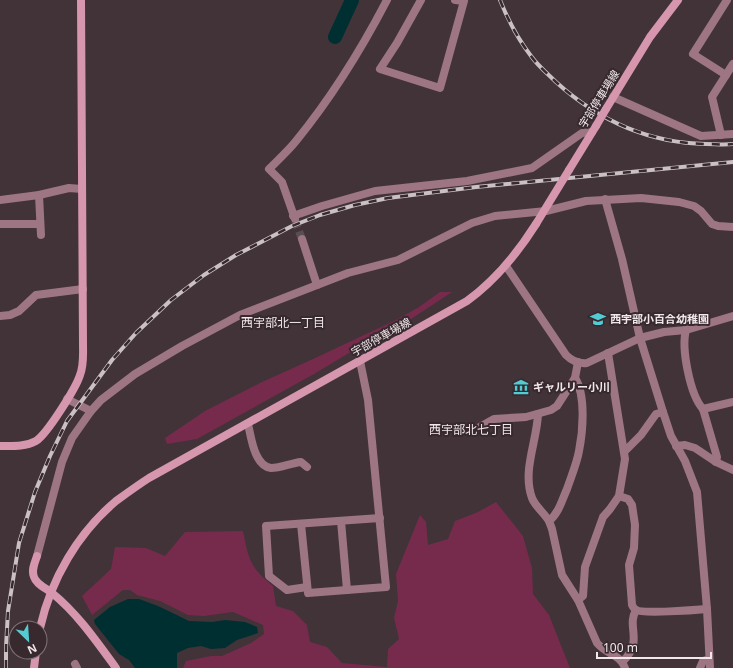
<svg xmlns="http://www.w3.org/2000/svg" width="733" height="668" font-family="'Noto Sans','Noto Sans JP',sans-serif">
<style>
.green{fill:#762b4d}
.water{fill:#002f32}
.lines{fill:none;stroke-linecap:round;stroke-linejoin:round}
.river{stroke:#002f32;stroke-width:14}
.street-tunnel{stroke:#5b4e53;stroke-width:8;stroke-dasharray:8 4;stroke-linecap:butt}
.street{stroke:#9d7583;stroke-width:8}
.secondary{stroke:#d596ae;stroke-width:8}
.rail-casing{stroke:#cbc1c4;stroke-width:4}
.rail{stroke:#37292e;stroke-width:2.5;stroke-dasharray:8;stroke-linecap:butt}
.secondary-bridge{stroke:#d596ae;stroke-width:8}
.labels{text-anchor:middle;stroke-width:4;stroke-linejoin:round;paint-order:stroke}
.street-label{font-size:11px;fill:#f1e8eb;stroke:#37292e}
.poi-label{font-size:11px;font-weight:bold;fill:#f1e8eb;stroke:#37292e;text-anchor:start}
.neighbourhood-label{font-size:12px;fill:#f1e8eb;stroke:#37292e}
</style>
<rect width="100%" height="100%" fill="#413338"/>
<g class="green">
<path d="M440,292H452L411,319L369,341L314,374L197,439L167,444L165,438L205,411L262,382L313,359L396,320L419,307Z"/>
<path d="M496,502L523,536L532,568L533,594L549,615L570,668H183L186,661L211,656H222L251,643L264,634L263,625L233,612L204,616L188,615L160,601L137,595L130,590H123L92,615L82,596L111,569L115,547L146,548L165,556L185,532L243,531C249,560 249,566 273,586L276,606L293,611L307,625L310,642L327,647L342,663L387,667L388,649L399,639L394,618L398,601L396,574L420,515L426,522L428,545L448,539L455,521L478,512Z"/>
</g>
<path class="water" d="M128,599H139L158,606L189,621L212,622L225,620L245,622L257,627L258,633L237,640L225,648L211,649L201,646L188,648L177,653V668H135L129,660L119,654L95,624L94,620L110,607Z"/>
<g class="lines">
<path class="river" d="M335,37L352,0"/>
<path class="street-tunnel" d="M295,220L302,239"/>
<g class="street">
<path d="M421,0L397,43L380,69L440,88L464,1L455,0"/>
<path d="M726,75L693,54L727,0"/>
<path d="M613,97L701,136L733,134"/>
<path d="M721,135L712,97L733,64"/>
<path d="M39,195L41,235"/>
<path d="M605,199L622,259L640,338L663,412L671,436L685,461L697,492L707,609L710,668"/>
<path d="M0,200L39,195L69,188L82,189"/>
<path d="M293,216L322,206L375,191L467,181L532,168L582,133L592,132"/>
<path d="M295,219L282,182L269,169C278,160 288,151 296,141C332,97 361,50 387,0"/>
<path d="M0,224H40"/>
<path d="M302,239L317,285"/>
<path d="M506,266L566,355C572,361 578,364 587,363L640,338L664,332L686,330L733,316"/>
<path d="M0,316L10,315L19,311L36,295L83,289"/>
<path d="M686,330C681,348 690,395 703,409L717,457L716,462"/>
<path d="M578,362L575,378C586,395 583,431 579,451C577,463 571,477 567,489C562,500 559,513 549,521L552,529L562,575L578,600L597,643C607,655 620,654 625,668"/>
<path d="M67,399L91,411"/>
<path d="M703,409L733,402"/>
<path d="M538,414C537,441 522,471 532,498C535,506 544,513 549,521"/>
<path d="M248,424C251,436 254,466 271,468C281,468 291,463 301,462L307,467"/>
<path d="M471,432L494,419L526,417L551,410L557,406L575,378"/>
<path d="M676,446L685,445L695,448L716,462L733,470"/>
<path d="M625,451L641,435L656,414L663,412"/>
<path d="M619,496L628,499L632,505L635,525L634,548L629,565L632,605C633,607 634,609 636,610C642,614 696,610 707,609"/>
<path d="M341,521L347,590"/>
<path d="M301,524L308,593L386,587L368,400L360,361"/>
<path d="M37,556L62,462L72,438L91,411L101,400L135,374L182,346L240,315L348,273L398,260L472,223L495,216L546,211L586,201L641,198L679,202L694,206L701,211L712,224L718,226L733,227"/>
<path d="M307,587L287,590L269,576L266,526L380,518"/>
<path d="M578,600L583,596L585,567L603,517L610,509L619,496L625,459L608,353"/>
<path d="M623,661C644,641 626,627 636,610"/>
<path d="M75,664L77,668"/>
<path d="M700,668L703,661L709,659"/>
</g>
<g class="secondary">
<path d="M606,109L650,37L678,0"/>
<path d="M569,170L596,126"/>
<path d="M0,446C12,446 25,447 36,441C47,434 76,388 80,375C84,365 83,355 83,344L81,0"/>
<path d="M37,556C35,562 31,570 34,577C36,584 46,588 52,593C77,613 97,642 116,668"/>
<path d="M40,628C51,579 78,533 116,501C127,493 138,485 149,478L467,301C496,280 517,254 536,224"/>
<path d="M34,668L36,652"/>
</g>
<defs>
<g id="rail">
<path d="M500,0C508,20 518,39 531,56C538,66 548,74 556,82C598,120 649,143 706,144C715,144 724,145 733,144"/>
<path d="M6,668V647L8,611L19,543L35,492L50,456L67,421L112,360L136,333L171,300L204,275L236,255L292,226L320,215L355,205L388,198L476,187L733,162"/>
</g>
</defs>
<use href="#rail" class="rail-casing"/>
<use href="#rail" class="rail"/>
<g class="secondary-bridge">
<path d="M596,126L606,109"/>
<path d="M536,224L569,170"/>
</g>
</g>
<defs>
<symbol id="school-bare" viewBox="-9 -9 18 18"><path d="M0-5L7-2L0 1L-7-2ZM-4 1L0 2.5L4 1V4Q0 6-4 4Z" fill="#51ccd3" stroke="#37292e" stroke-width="2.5" paint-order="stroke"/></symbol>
<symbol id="museum-bare" viewBox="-9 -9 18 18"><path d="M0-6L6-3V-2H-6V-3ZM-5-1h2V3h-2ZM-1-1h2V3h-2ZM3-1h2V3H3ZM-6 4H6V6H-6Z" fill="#51ccd3" stroke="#37292e" stroke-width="2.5" paint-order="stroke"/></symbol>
</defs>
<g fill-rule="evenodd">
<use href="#school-bare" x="587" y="308" width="22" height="22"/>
<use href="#museum-bare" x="510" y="376" width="22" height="22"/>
</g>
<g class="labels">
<g class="street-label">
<text transform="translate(599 99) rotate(-58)" y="4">宇部停車場線</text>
<text transform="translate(381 337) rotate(-29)" y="4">宇部停車場線</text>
</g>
<g class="poi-label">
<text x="610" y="323">西宇部小百合幼稚園</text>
<text x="533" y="391">ギャルリー小川</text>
</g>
<g class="neighbourhood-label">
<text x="283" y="327">西宇部北一丁目</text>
<text x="471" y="434">西宇部北七丁目</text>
</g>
</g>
<g transform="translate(28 640) rotate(155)"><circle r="19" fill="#37292e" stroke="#81757a"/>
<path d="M0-3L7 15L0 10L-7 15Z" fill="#51ccd3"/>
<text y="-6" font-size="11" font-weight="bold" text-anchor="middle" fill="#f1e8eb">N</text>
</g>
<path d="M597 652v6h114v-6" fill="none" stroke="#f1e8eb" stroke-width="2"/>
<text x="603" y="652" font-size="12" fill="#f1e8eb" stroke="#37292e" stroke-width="3" paint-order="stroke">100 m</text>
</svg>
